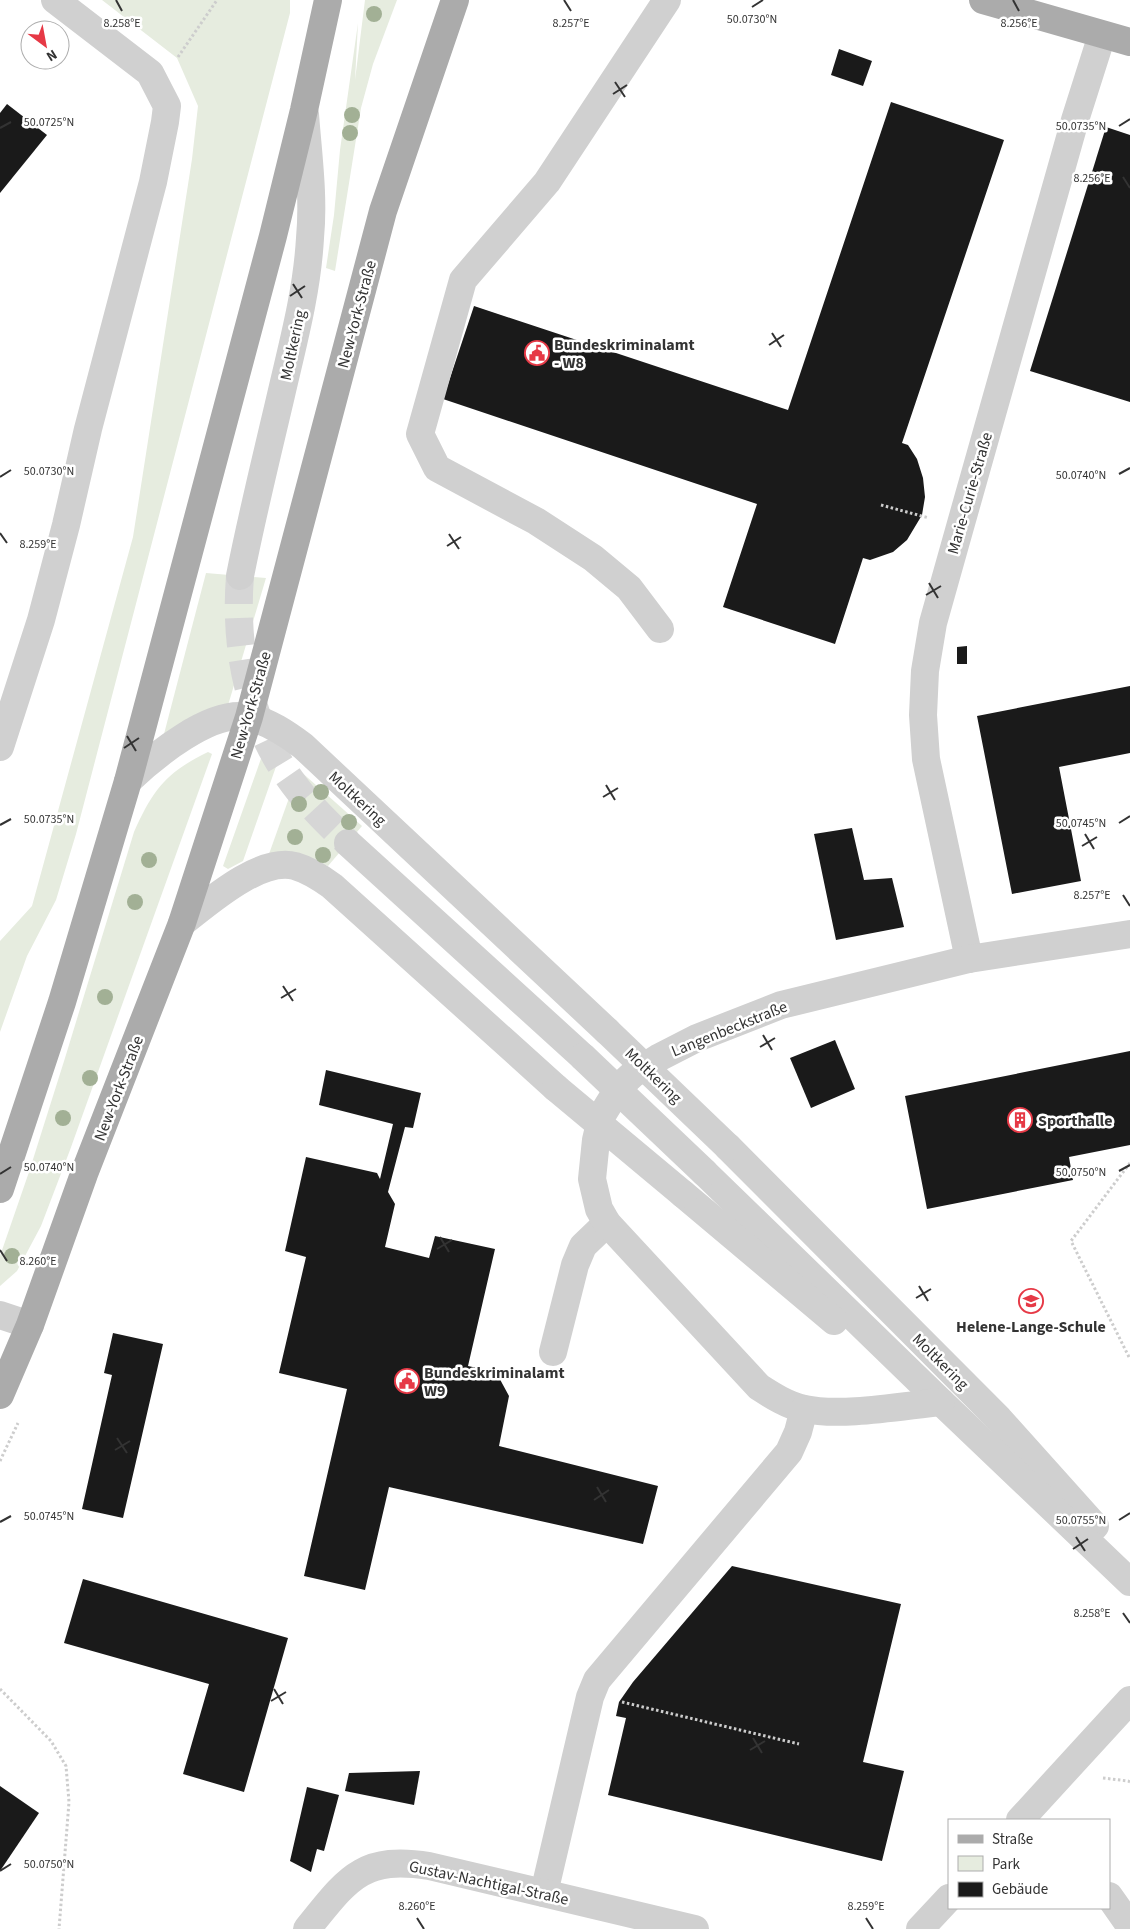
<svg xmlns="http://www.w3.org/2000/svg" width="1130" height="1929" font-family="'Source Sans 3',sans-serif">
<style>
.green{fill:#e6ecdf}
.building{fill:#1a1a1a}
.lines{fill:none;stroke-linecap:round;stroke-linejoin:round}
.minor-tunnel{stroke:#d6d6d6;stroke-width:28;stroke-dasharray:28 14;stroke-linecap:butt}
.path{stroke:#cdcdcd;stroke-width:3;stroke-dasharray:2.5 2.5;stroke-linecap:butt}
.minor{stroke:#d0d0d0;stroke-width:28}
.major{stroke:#ababab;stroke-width:28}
.minor-bridge{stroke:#d0d0d0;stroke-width:28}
.tree{fill:#a2b095}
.ticks{fill:none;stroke:#333;stroke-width:2}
.labels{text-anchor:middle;stroke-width:5;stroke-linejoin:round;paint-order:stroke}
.street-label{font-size:16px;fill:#333;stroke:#fff}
.poi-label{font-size:16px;font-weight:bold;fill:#333;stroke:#fff;text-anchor:start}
.ticks-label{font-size:12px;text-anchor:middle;fill:#333;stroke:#fff;stroke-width:5;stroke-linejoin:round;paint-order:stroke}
</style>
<rect width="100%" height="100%" fill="#fff"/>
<g class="green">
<path d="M102,0H290V13L76,834L56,900L27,956L0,1032V941L32,906L133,537L192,159L198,106L177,58Z"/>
<path d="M365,0H397L373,64L361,108L335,271L326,268L334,215L340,150L358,23L355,80Z"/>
<path d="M206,573L266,578L226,712L164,734Z"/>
<path d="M208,752L212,754L70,1150L41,1226L17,1271L0,1286V1256L29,1172L65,1058L134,832C153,790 165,773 208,752Z"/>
<path d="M263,753L279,758L243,861L228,869L223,866Z"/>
<path d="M299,770L362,826L328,866L305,858L269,854Z"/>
</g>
<g class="building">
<path d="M839,49L872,61L863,86L831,75Z"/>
<path d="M891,102L1004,140L902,443L908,445L917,459L923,478L925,497L922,515L907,540L893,552L870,560L863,558L835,644L723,607L757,504L443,399L474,306L788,410Z"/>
<path d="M7,104L47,135L0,193V113Z"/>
<path d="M1106,127L1130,135V402L1030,371Z"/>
<path d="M967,646V664H957V647Z"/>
<path d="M1130,686V753L1059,767L1081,881L1012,894L977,716Z"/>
<path d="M852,828L864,880L892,878L904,927L836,940L814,834Z"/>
<path d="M835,1040L855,1089L811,1108L790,1058Z"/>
<path d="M1130,1051V1145L1069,1157L1073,1180L927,1209L905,1096Z"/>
<path d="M326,1070L421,1093L413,1128L405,1127L388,1192L395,1204L385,1247L429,1258L435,1236L495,1249L468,1366L496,1372L509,1396L499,1446L658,1486L643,1544L389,1487L365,1590L304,1576L347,1389L279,1373L306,1257L285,1251L306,1157L377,1173L380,1179L393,1124L319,1105Z"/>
<path d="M113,1333L163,1344L123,1518L82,1509L112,1375L104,1373Z"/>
<path d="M732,1566L901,1604L863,1762L904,1771L882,1861L608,1795L626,1718L616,1716L619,1702L633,1682Z"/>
<path d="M83,1579L288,1638L244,1792L183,1774L209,1684L64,1643Z"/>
<path d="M420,1771L414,1805L345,1791L349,1773Z"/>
<path d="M0,1786L39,1813L0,1871Z"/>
<path d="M307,1787L339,1795L324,1851L317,1849L311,1872L290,1861Z"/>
</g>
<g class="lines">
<path class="minor-tunnel" d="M240,576C234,652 250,730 299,791C314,810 331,826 348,843"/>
<g class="path">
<path d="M178,57L217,0"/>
<path d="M881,505L929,518"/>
<path d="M1130,1163L1071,1241L1130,1359"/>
<path d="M0,1461L18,1423"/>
<path d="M0,1689L51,1741L66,1766L69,1802L59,1929"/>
<path d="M622,1702L799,1744"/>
<path d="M1103,1778L1128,1781L1130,1782"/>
</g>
<g class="minor">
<path d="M240,576C252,515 267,455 281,395C293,343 307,292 310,238C314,197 308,155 305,114"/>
<path d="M660,629L629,588L593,558L536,521L437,468L420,434L463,280L547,182L667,0"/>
<path d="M0,747L41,620L66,525L88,429L153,182L165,122L167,106L150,73L55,0"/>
<path d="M128,781C153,757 211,709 248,717C268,721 287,734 303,746L607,1031"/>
<path d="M348,843L583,1057"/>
<path d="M182,923C208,903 259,857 295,866C309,870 321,878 332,886L556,1088"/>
<path d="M969,959L926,759L923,715L925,671L933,623L960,527L1075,120L1102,35"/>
<path d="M728,1147L999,1419L1095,1526"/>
<path d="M704,1172L941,1402L1130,1582"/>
<path d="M683,1194L834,1321"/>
<path d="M0,1315L30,1325"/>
<path d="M553,1352L575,1265L583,1246L607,1223"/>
<path d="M941,1402C901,1406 842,1417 804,1409C787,1405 773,1396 759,1387L607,1223L599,1209L592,1179L596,1140L602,1115L620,1086L633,1074L658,1058L697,1038L781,1005L969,959L1130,934"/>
<path d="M1020,1820L1130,1700"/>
<path d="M544,1893L590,1697L597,1680L789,1452L798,1432L804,1409"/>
<path d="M1109,1896L1130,1926"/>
<path d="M307,1929C347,1880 361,1855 429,1866L695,1929"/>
<path d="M920,1929L949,1898"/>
</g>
<g class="major">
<path d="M983,0L1130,42"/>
<path d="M0,1189L62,1002L128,781L273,236L304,110L328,0"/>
<path d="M0,1395L30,1325L84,1174L182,923L249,717L383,211L455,0"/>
</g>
<g class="minor-bridge">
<path d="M607,1031L728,1147"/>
<path d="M583,1057L704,1172"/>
<path d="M556,1088L683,1194"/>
</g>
</g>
<g class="tree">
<circle cx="374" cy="14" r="8"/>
<circle cx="352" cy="115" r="8"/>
<circle cx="350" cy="133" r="8"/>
<circle cx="321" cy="792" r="8"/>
<circle cx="299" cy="804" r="8"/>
<circle cx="349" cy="822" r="8"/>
<circle cx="295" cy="837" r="8"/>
<circle cx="323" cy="855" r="8"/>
<circle cx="149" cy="860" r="8"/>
<circle cx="135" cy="902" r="8"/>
<circle cx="105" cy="997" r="8"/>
<circle cx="90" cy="1078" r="8"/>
<circle cx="63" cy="1118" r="8"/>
<circle cx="12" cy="1256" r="8"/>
</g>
<path class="ticks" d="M116,0L122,11M564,0L571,11M1013,0L1019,11M752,7L763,0M615,82L625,97M613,94L627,85M1119,126L1130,119M0,128L11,122M1123,177L1130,188M293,284L302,298M290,296L305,286M772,333L781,347M769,345L784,335M1119,474L1130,468M0,477L11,470M0,533L7,543M449,534L459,549M447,546L461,537M929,583L938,598M926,595L941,586M127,736L136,751M124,748L139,738M606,785L615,800M603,797L618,788M1119,823L1130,816M0,825L11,819M1085,834L1094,849M1082,846L1097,837M1123,895L1130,906M283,986L293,1001M281,998L296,989M763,1035L772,1050M760,1047L775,1038M1119,1171L1130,1165M0,1174L11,1167M440,1237L449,1252M437,1249L452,1240M0,1250L7,1261M919,1286L928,1301M916,1298L931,1289M117,1438L127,1453M115,1450L130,1441M597,1487L606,1502M594,1500L609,1490M1119,1520L1130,1513M0,1522L11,1516M1076,1537L1085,1551M1073,1549L1088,1539M1123,1613L1130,1623M274,1689L283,1704M271,1701L286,1692M753,1738L762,1753M750,1750L765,1741M0,1871L11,1864M417,1918L424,1929M866,1918L873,1929"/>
<defs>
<symbol id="civic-ring" viewBox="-11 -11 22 22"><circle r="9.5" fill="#fff" stroke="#e63946" stroke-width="1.5"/><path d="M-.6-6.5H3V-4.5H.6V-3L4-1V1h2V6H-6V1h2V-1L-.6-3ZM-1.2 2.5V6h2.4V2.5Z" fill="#e63946"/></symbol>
<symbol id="building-ring" viewBox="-11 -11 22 22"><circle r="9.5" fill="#fff" stroke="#e63946" stroke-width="1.5"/><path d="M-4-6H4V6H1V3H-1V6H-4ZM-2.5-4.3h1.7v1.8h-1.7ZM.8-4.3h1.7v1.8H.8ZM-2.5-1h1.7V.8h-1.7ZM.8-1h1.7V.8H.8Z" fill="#e63946"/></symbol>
<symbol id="school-ring" viewBox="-11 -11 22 22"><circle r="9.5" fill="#fff" stroke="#e63946" stroke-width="1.5"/><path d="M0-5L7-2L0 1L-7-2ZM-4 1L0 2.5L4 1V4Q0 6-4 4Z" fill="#e63946"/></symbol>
</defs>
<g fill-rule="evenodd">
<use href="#civic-ring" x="523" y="339" width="28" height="28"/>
<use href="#building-ring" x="1006" y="1106" width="28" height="28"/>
<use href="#school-ring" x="1017" y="1287" width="28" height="28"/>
<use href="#civic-ring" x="393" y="1367" width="28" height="28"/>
</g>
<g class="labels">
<g class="street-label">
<text transform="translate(356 314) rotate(-75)" y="6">New-York-Straße</text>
<text transform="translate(292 345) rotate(-78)" y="6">Moltkering</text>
<text transform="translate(969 493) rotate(-74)" y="6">Marie-Curie-Straße</text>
<text transform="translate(250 705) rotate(-74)" y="6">New-York-Straße</text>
<text transform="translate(358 798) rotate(43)" y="6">Moltkering</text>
<text transform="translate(729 1028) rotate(-22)" y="6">Langenbeckstraße</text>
<text transform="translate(654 1075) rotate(44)" y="6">Moltkering</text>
<text transform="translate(118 1088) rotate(-69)" y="6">New-York-Straße</text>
<text transform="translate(941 1361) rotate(45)" y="6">Moltkering</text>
<text transform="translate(489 1882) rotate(12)" y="6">Gustav-Nachtigal-Straße</text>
</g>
<g class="poi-label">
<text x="554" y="350">Bundeskriminalamt<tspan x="554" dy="18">- W8</tspan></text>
<text x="1038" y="1126">Sporthalle</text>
<text x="1031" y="1332" text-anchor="middle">Helene-Lange-Schule</text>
<text x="424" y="1378">Bundeskriminalamt<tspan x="424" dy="18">W9</tspan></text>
</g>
</g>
<g class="ticks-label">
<text x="752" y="23">50.0730°N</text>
<text x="122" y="27">8.258°E</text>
<text x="571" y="27">8.257°E</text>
<text x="1019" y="27">8.256°E</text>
<text x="49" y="126">50.0725°N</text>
<text x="1081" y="130">50.0735°N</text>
<text x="1092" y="182">8.256°E</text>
<text x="49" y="475">50.0730°N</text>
<text x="1081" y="479">50.0740°N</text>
<text x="38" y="548">8.259°E</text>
<text x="49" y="823">50.0735°N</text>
<text x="1081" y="827">50.0745°N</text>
<text x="1092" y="899">8.257°E</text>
<text x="49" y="1171">50.0740°N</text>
<text x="1081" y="1176">50.0750°N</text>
<text x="38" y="1265">8.260°E</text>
<text x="49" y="1520">50.0745°N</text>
<text x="1081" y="1524">50.0755°N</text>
<text x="1092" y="1617">8.258°E</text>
<text x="49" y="1868">50.0750°N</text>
<text x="417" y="1910">8.260°E</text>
<text x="866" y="1910">8.259°E</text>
</g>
<rect x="948" y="1819" width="162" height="90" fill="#ffffff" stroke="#adadad"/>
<rect x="958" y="1835" width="25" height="8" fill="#ababab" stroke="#adadad"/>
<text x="992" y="1844" font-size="15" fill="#333333">Straße</text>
<rect x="958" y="1856" width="25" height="15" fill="#e6ecdf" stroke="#adadad"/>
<text x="992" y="1869" font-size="15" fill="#333333">Park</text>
<rect x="958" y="1882" width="25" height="15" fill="#1a1a1a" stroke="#adadad"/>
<text x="992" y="1894" font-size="15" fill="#333333">Gebäude</text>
<g transform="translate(45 45) rotate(148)"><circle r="24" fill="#ffffff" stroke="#adadad"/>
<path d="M0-4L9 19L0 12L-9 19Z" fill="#e63946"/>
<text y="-8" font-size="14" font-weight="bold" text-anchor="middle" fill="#333333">N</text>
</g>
</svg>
